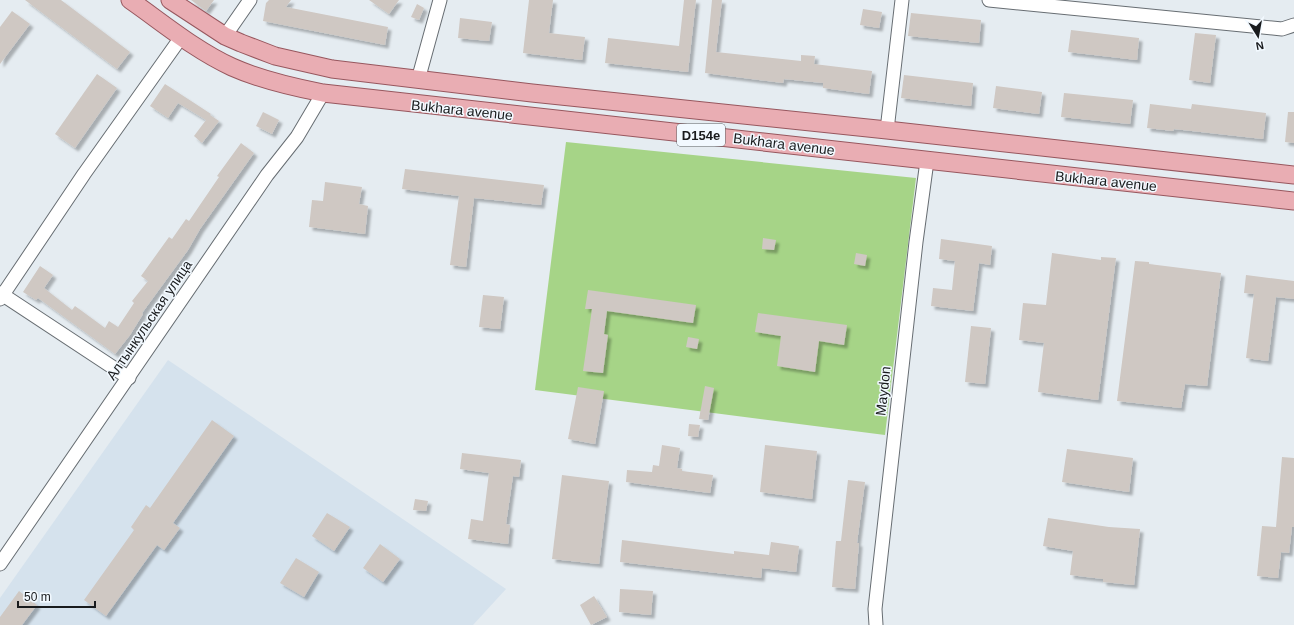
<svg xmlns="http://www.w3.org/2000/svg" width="1294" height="625" font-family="Helvetica,sans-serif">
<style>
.built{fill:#d5e2ed}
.green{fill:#a6d487}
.building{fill:#cfc8c3;filter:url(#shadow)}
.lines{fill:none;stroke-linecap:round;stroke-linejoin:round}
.minor-casing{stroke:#676d72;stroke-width:15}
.major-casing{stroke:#97575e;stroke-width:19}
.minor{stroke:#fff;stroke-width:13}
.major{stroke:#e9adb3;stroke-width:17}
.labels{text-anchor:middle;stroke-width:3;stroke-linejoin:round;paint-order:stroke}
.shield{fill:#f2f9ff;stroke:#5a5e61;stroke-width:1}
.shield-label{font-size:13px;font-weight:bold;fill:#191b1d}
.street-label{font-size:14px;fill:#191b1d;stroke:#f2f9ff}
</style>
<defs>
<filter id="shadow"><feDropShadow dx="3.5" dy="3.5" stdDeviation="1" flood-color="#0004"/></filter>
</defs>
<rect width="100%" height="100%" fill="#e5ecf1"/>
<path class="built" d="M168,360L506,589L473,625H0V598Z"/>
<path class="green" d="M566,142L916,178L885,435L535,390Z"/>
<g class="building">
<path d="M25,0H61L130,52L117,69Z"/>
<path d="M191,0H214L206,11Z"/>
<path d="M269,0H291L286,7L388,27L385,45L263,21L266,3Z"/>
<path d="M369,0H399L389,14Z"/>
<path d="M529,0H553L549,33L585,37L582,60L523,53Z"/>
<path d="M684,0H696L688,72L605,63L608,38L679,46Z"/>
<path d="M712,0H722L716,52L801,61V55L815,56L814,64L872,71L869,94L823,88V83L784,79L783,83L705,73Z"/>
<path d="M417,4L424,8L419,20L411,17Z"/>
<path d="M863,9L882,12L879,28L860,25Z"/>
<path d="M12,11L30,24L0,64V27Z"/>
<path d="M911,13L981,20L979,43L908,36Z"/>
<path d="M460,18L492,22L489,41L458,38Z"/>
<path d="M1071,30L1139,38L1137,60L1068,52Z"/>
<path d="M1195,33L1216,35L1210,83L1189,80Z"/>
<path d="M97,74L117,88L75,148L55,134Z"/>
<path d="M904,75L973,83L971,106L901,98Z"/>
<path d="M165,84L211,114L210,115L219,121L202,143L194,136L206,120L178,103L168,118L150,106Z"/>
<path d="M996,86L1042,92L1039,114L993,108Z"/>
<path d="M1064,93L1133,100L1130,124L1061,117Z"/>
<path d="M1150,104L1191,109L1192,104L1266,113L1263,139L1174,129L1173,131L1147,128Z"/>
<path d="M263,112L279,120L272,134L256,126Z"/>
<path d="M1288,112H1294V143L1285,142Z"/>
<path d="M241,143L254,153L200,229L188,250L142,313L143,314L130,335L115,354L38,298L36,300L23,292L40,266L53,275L44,288L72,310L75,306L105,328L109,321L118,327L134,303L132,301L148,281L141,276L169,237L172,239L186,219L189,221L219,177L217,176Z"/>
<path d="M405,169L544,185L541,205L474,198L466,267L450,265L459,196L402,189Z"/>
<path d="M325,182L362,187L359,204L368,206L365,234L309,227L312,200L323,201Z"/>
<path d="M763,238L776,240L774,250L762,249Z"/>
<path d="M941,239L992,246L990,265L979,263L973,311L931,306L933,288L952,290L955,261L939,259Z"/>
<path d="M856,253L867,255L865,266L854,264Z"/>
<path d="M1052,253L1101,260V257L1116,258L1098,400L1038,392L1044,343L1019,340L1023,303L1046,305Z"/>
<path d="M1135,261L1149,262V264L1221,273L1207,386L1185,384L1181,408L1117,401Z"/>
<path d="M1246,275L1294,281V299L1276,297L1268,361L1246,358L1254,294L1244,293Z"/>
<path d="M588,290L696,305L693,323L607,311L604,334L608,335L603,373L583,371L592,309H585Z"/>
<path d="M483,295L504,297L500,329L479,327Z"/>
<path d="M758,313L847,325L844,345L819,341L815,372L777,366L781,336L755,332Z"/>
<path d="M971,326L991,328L985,384L965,382Z"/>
<path d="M688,337L699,339L697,349L686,347Z"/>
<path d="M705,386L714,388L708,420L699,419Z"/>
<path d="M578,387L604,391L595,444L568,439Z"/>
<path d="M212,420L234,436L173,523L180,528L164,550L157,545L106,616L84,600L134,530L131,527L146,505L150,508Z"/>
<path d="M689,424L700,425L698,437L688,436Z"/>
<path d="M662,445L680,448L677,468L682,469V471L713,475L710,493L626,482L627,470L652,472L653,465L659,466Z"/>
<path d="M765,445L817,451L812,499L760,492Z"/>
<path d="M1067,449L1133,458L1129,492L1062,482Z"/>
<path d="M462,453L521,460L519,477L513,476L506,524L510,525L508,544L468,539L471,519L483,521L489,473L460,469Z"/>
<path d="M1282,457L1294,458V527H1292L1289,553L1281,552L1278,578L1257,576L1262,526L1276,527Z"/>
<path d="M562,475L609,481L599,564L552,559Z"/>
<path d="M848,480L865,482L857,543H859L855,589L832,587L836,541H841Z"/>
<path d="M415,499L428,501L426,511L413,510Z"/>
<path d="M327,513L350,527L334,551L312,536Z"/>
<path d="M1048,518L1109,527L1140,529L1134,585L1103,582V579L1070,575L1073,551L1043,546Z"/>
<path d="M622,540L734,554V551L769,555L771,542L799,546L796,572L762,568L761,578L620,562Z"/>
<path d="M380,544L400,559L383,582L363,568Z"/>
<path d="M296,558L319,572L304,597L280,583Z"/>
<path d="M620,589L653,591L651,615L619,612Z"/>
<path d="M19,591L37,605L22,625H0V617Z"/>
<path d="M594,596L607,617L591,625L580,605Z"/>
</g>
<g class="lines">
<defs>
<g id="minor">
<path d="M989,0L1282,29L1294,25"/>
<path d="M225,36L250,0"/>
<path d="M418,80L440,0"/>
<path d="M887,130L902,0"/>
<path d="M0,293L129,378"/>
<path d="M0,299L84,174L182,36"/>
<path d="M0,564L267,175L297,137L323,93"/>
<path d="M876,625L875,609L916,242L927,161"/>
</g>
<g id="major">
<path d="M130,0C163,23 195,50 232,67C261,80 292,87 323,93L1294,201"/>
<path d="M170,0L225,36L241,43L275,56L332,69L532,93L887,130L1294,175"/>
</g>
</defs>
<use href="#minor" class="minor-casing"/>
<use href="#major" class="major-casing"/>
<use href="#minor" class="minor"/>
<use href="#major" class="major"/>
</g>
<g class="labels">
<rect class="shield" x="677" y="124" width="48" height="22" rx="3"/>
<g class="shield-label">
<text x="701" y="140">D154e</text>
</g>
<g class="street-label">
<text transform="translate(462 110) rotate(6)" y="5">Bukhara avenue</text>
<text transform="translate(784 144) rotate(7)" y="5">Bukhara avenue</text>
<text transform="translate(1106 181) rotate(6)" y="5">Bukhara avenue</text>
<text transform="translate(149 320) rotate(-56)" y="5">Алтынкульская улица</text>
<text transform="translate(883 391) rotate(-84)" y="5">Maydon</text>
</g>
</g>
<g transform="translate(1258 36) rotate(169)" stroke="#f2f9ff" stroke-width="3" paint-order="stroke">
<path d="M0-3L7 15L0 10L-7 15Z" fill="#191b1d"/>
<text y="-6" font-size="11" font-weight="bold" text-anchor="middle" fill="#191b1d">N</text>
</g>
<path d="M18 601v6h77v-6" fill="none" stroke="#191b1d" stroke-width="2"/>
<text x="24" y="601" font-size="12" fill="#191b1d" stroke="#f2f9ff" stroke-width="3" paint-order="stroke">50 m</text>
</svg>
